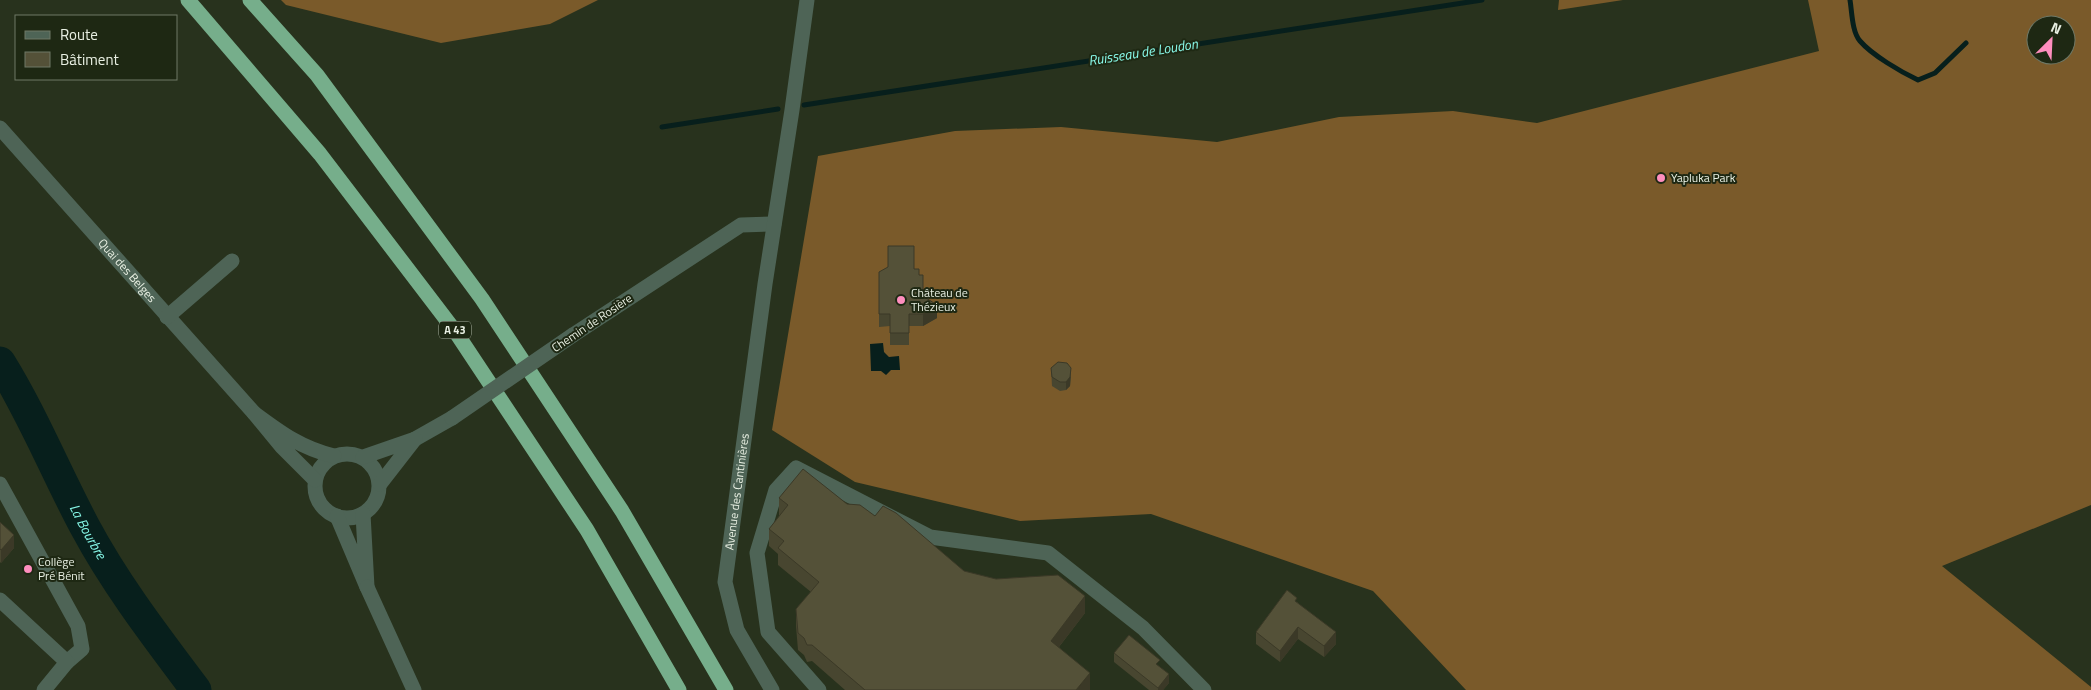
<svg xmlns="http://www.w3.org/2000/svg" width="2091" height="690" font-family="'Titillium Web',sans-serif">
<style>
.forest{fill:#7a5a2a;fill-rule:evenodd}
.water{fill:#071f1c}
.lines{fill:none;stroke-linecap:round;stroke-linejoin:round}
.stream{stroke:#071f1c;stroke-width:5}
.river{stroke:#071f1c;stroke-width:31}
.minor{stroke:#4e6456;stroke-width:15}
.highway{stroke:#76ae8b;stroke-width:15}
.minor-bridge{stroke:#4e6456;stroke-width:15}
.wall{fill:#484630}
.shaded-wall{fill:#3b3927}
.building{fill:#545138;stroke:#3b3927}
.poi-dot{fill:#fe8ebe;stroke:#1e2813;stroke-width:2}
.labels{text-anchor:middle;stroke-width:4;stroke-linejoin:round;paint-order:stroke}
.shield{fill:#1e2813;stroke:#abb3a4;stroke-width:1}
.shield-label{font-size:11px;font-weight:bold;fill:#e8efe2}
.poi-label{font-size:12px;fill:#e8efe2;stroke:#1e2813;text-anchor:start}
.street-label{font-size:12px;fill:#e8efe2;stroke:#1e2813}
.water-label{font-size:14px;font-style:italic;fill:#88f9e9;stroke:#1e2813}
</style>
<rect width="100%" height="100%" fill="#28321d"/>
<g class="forest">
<path d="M281,0H598L550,24L441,43L286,5Z"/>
<path d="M1559,0H1623L1558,10Z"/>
<path d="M1808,0H2091V505L1942,566L2091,687V690H1466L1373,591L1151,514L1020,521L855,482L772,430L818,156L955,131L1061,127L1217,142L1339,117L1453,111L1537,123L1819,51ZM2036,25H2066V55H2036Z"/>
</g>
<path class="water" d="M883,343L884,352L889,357L899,356L900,370H891L886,375L881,371H871L870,344Z"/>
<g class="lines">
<g class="stream">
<path d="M1850,0C1852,12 1852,32 1860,41C1872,55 1901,72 1918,80L1935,73L1966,43"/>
<path d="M804,105L1482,0"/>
<path d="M662,127L778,109"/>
</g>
<path class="river" id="s1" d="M0,362C33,415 56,473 85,527C116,585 157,638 196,690"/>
<g class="minor">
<path id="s2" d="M0,128L254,413"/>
<path d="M167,317L232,261"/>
<path d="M573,335L741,225L774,224"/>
<path d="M415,439L452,418"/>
<circle cx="347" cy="486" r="32"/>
<path d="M363,457L415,439L380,484"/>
<path d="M315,480L282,447L254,413C281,433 301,448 334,456"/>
<path d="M0,484L78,626L82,649L67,662"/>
<path d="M337,516L367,587L363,514"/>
<path d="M367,587L414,690"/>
<path d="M0,600L67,662L44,690"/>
<path id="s3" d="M772,690L737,630L725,582L765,284L792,110L807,0"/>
<path d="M819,690L768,632L757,553L776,490L796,468L930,537L1048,553L1143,628L1204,690"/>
</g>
<g class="highway">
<path d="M188,0L320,154L455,331L587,530L679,690"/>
<path d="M250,0L317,75L482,299L622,511L726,690"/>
</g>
<path class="minor-bridge" d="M452,418L573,335"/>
</g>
<g class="wall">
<path d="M914,269L923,296L937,318L923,326H909V345H890V326L879,327V272Z"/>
<path d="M1051,368L1071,377L1070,386L1066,390L1060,391L1052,386Z"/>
<path d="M779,498L847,504L875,516L964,571L1085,613L1059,647L1090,690H845L812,661L807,662L804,655L798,650L796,626V609L811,592L778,565V554L769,546V529L780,516L779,515Z"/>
<path d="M0,522L14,548L1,563L0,562Z"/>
<path d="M1297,602L1336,644L1324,657L1298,639L1280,662L1256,644V632Z"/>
<path d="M1114,653L1160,667L1169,683L1163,690H1149L1114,662Z"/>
</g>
<g class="shaded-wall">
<path d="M937,305V318L923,326V314Z"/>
<path d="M1071,368L1070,386L1066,390V382Z"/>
<path d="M14,535V548L1,563V550Z"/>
<path d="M1085,596V613L1051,657V641Z"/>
<path d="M1298,627V639L1280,662V651Z"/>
<path d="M1336,632V644L1324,657V646Z"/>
<path d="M1090,673V690H1076Z"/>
<path d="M1169,674V683L1163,690H1158V688Z"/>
</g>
<g class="building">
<path d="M888,246H914V269H919V275H923V296L937,305L923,314H909V333H890V314H879V272L888,267Z"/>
<path d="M1058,362L1067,363L1071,368L1070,377L1066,382H1060L1052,377L1051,368Z"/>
<path d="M803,469L847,504L860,505L875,516L883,506L896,513L964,571L996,579L1058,575L1085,596L1051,641L1090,673L1076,690H865L812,645H807L804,638L798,633L796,609L819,582L778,548L784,541L769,529L788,505L779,498Z"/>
<path d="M0,522L14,535L1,550L0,549Z"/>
<path d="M1287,590L1297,598L1295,601L1336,632L1324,646L1298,627L1280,651L1256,632Z"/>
<path d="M1129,635L1160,660L1156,664L1169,674L1158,688L1114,653Z"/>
</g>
<g class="poi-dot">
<circle cx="1661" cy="178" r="5"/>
<circle cx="901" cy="300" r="5"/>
<circle cx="28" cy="569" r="5"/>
</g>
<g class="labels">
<rect class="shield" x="439" y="321.5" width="32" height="17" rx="4"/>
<g class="shield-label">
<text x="455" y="334">A 43</text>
</g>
<g class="poi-label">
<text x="1671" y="182">Yapluka Park</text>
<text x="911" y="297">Château de<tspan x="911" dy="14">Thézieux</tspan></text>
<text x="38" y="566">Collège<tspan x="38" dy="14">Pré Bénit</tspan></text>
</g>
<g class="street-label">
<text dy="4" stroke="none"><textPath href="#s2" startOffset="191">Quai des Belges</textPath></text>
<text transform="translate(592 323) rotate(-34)" y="4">Chemin de Rosière</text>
<text dy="4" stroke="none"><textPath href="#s3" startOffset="210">Avenue des Cantinières</textPath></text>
</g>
<g class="water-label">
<text transform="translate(1143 52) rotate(-9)" y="5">Ruisseau de Loudon</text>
<text dy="5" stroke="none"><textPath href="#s1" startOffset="191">La Bourbre</textPath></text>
</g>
</g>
<rect x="15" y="15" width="162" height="65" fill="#1e2813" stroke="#6f7866"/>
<rect x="25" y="31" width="25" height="8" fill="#4e6456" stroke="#6f7866"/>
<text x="60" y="40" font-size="15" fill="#e8efe2">Route</text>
<rect x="25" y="52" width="25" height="15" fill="#545138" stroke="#6f7866"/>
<text x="60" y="65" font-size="15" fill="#e8efe2">Bâtiment</text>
<g transform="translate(2051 40) rotate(24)"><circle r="24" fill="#1e2813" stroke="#6f7866"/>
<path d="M0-4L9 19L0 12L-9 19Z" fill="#fe8ebe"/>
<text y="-8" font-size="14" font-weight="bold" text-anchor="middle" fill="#e8efe2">N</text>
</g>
</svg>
